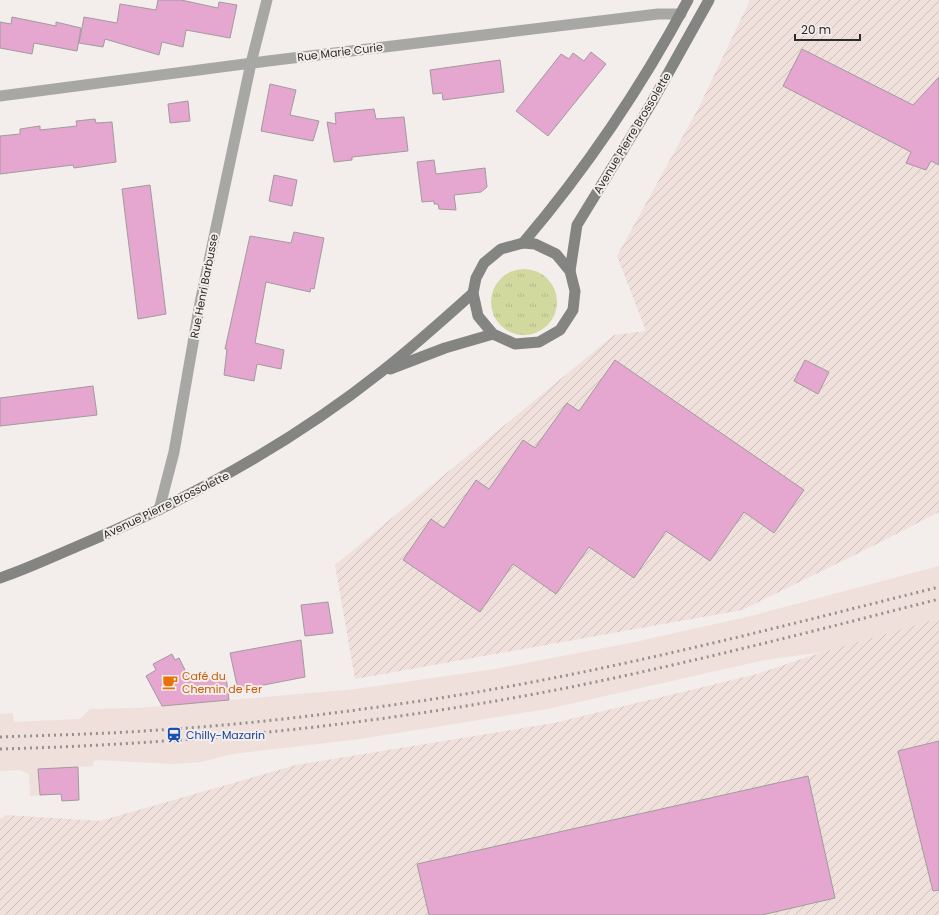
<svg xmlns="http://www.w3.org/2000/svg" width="939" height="915" font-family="Poppins,sans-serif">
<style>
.built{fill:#efe0db}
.industrial{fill:url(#industrial-furrows)}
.grass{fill:url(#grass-tufts)}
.building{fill:#e5a6cf;stroke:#a09b9e}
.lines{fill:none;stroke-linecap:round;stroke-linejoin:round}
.minor{stroke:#a7a8a6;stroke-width:11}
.secondary{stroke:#848582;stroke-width:11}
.rail{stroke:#95918f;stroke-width:3;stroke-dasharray:2 4;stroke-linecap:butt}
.labels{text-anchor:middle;stroke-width:4;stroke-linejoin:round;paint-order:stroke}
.street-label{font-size:11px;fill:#2e2c2b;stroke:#f3edeb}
.food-label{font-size:11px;fill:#c56008;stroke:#f3edeb;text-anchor:start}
.transit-label{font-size:11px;fill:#164399;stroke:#f3edeb;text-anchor:start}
</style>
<defs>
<pattern id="industrial-furrows" width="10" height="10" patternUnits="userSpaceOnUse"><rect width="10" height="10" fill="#efe0db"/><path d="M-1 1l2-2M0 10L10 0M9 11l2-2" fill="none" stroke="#cdc0bc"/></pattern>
<pattern id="grass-tufts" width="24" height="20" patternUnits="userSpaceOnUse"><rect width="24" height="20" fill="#d2d99f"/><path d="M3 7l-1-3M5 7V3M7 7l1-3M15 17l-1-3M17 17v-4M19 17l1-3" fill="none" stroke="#b5ba89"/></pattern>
</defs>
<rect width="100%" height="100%" fill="#f3edeb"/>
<path class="built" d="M939,566V618L823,652L765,660L547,709L360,739L233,754L201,762L171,764L96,760L93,762V766L78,767L79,800L62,801L61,794L30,796L29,774L19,770L0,771V714L13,713L14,722L80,719L90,709L138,708L356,689L495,669L635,642L751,616Z"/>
<g class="industrial">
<path d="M750,0H939V512L873,546L742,610L355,679L335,565L614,335L646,331L617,256L699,107Z"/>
<path d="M939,618V915H0V820L6,815L100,821L296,765L554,723L757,674L823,652Z"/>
</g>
<circle class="grass" cx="524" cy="302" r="33"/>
<g class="building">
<path d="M158,0H181L218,8L219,2L237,5L230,38L186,30L183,47L162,42L159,55L105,39L103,47L79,43L84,17L117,23L120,4L156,10Z"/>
<path d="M12,17L56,26V22L81,28L77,51L34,43L32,54L0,48V22L11,24Z"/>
<path d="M802,49L913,105L939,77V165L931,161L926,170L906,163L911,152L783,86Z"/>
<path d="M591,52L606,64L548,136L516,111L561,54L569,59L573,53L584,61Z"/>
<path d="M500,60L504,92L443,100L442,93L433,94L430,70Z"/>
<path d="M270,84L296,90L290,115L319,121L313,141L261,131Z"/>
<path d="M188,101L190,121L170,123L168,104Z"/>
<path d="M374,109L376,119L404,117L408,151L352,157V160L334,162L327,122L336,124L335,113Z"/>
<path d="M95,119L96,123L112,122L116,162L74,168L73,165L0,174V136L20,134V129L40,126V130L77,126L76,121Z"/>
<path d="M434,160L436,174L485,168L487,187L481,192L454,195L456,210L439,209L438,204H434V201L422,202L417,162Z"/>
<path d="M274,175L297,180L292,206L269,201Z"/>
<path d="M150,185L166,314L138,319L122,189Z"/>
<path d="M294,232L324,238L314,289L311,288L310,292L266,282L255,343L284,350L281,369L257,364L254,381L224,375L227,349H225L250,236L291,243Z"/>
<path d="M615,360L804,490L774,533L744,512L710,561L666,531L634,578L589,547L556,594L513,564L480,612L403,560L431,519L444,528L476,480L489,489L523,440L535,448L567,403L579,411Z"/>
<path d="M805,360L829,372L818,394L794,381Z"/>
<path d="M93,386L97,415L0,426V398Z"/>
<path d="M328,602L333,633L305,636L301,605Z"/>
<path d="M301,640L305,677L238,690L230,653Z"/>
<path d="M172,654L175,660L179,658L189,678L226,677L229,700L162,706L146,676L156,670L153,664Z"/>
<path d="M939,741V890L933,891L898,751Z"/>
<path d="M78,767L79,800L62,801L61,794L40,795L38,769Z"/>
<path d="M808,776L835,898L762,915H429L417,864Z"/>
</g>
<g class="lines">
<g class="minor">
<path d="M0,96L268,61L658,14H681"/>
<path d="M159,510L174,452L200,303L251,63L267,0"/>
</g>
<g class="secondary">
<path d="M523,243C586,169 642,86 688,0"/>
<path d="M570,271L577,225L651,104L709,0"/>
<path d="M390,369L445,348L493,334L515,344L539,342L560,330L573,310L575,291L570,271L556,254L535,244L523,243L501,249L484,263L476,278L473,293L478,316L493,334"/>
<path d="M0,578C27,569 52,557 78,546C186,501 290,444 381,372C413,347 443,320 473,293"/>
</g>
<g class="rail">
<path d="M0,737C53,735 105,734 158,730C241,725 323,715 406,703C586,678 763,631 939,587"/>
<path d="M0,749C193,744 386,724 576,686C698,661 818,630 939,599"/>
</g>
</g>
<defs>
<symbol id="cafe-bare" viewBox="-9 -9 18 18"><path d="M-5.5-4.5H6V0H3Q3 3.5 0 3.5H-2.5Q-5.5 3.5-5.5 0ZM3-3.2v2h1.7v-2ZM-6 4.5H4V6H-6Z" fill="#e8710a" stroke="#f3edeb" stroke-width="2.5" paint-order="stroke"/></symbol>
<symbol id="station-bare" viewBox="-9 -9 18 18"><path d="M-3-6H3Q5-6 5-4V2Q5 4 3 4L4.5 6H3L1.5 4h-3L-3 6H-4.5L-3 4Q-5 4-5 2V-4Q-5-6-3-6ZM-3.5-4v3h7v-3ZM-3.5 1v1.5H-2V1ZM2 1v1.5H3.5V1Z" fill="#1a4fb4" stroke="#f3edeb" stroke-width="2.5" paint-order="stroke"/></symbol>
</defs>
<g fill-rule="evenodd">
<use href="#cafe-bare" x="159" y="671" width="22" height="22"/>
<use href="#station-bare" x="163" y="724" width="22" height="22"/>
</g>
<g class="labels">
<g class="street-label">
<text transform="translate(340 52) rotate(-7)" y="4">Rue Marie Curie</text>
<text transform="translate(632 133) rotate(-59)" y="4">Avenue Pierre Brossolette</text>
<text transform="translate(204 286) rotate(-79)" y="4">Rue Henri Barbusse</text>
<text transform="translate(166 505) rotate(-26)" y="4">Avenue Pierre Brossolette</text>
</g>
<g class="food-label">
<text x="182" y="680">Café du<tspan x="182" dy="13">Chemin de Fer</tspan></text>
</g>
<g class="transit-label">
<text x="186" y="739">Chilly-Mazarin</text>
</g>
</g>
<path d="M795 34v6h65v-6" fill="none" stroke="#2e2c2b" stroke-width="2"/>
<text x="801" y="34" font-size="12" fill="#2e2c2b" stroke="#f3edeb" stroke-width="3" paint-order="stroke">20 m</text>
</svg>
